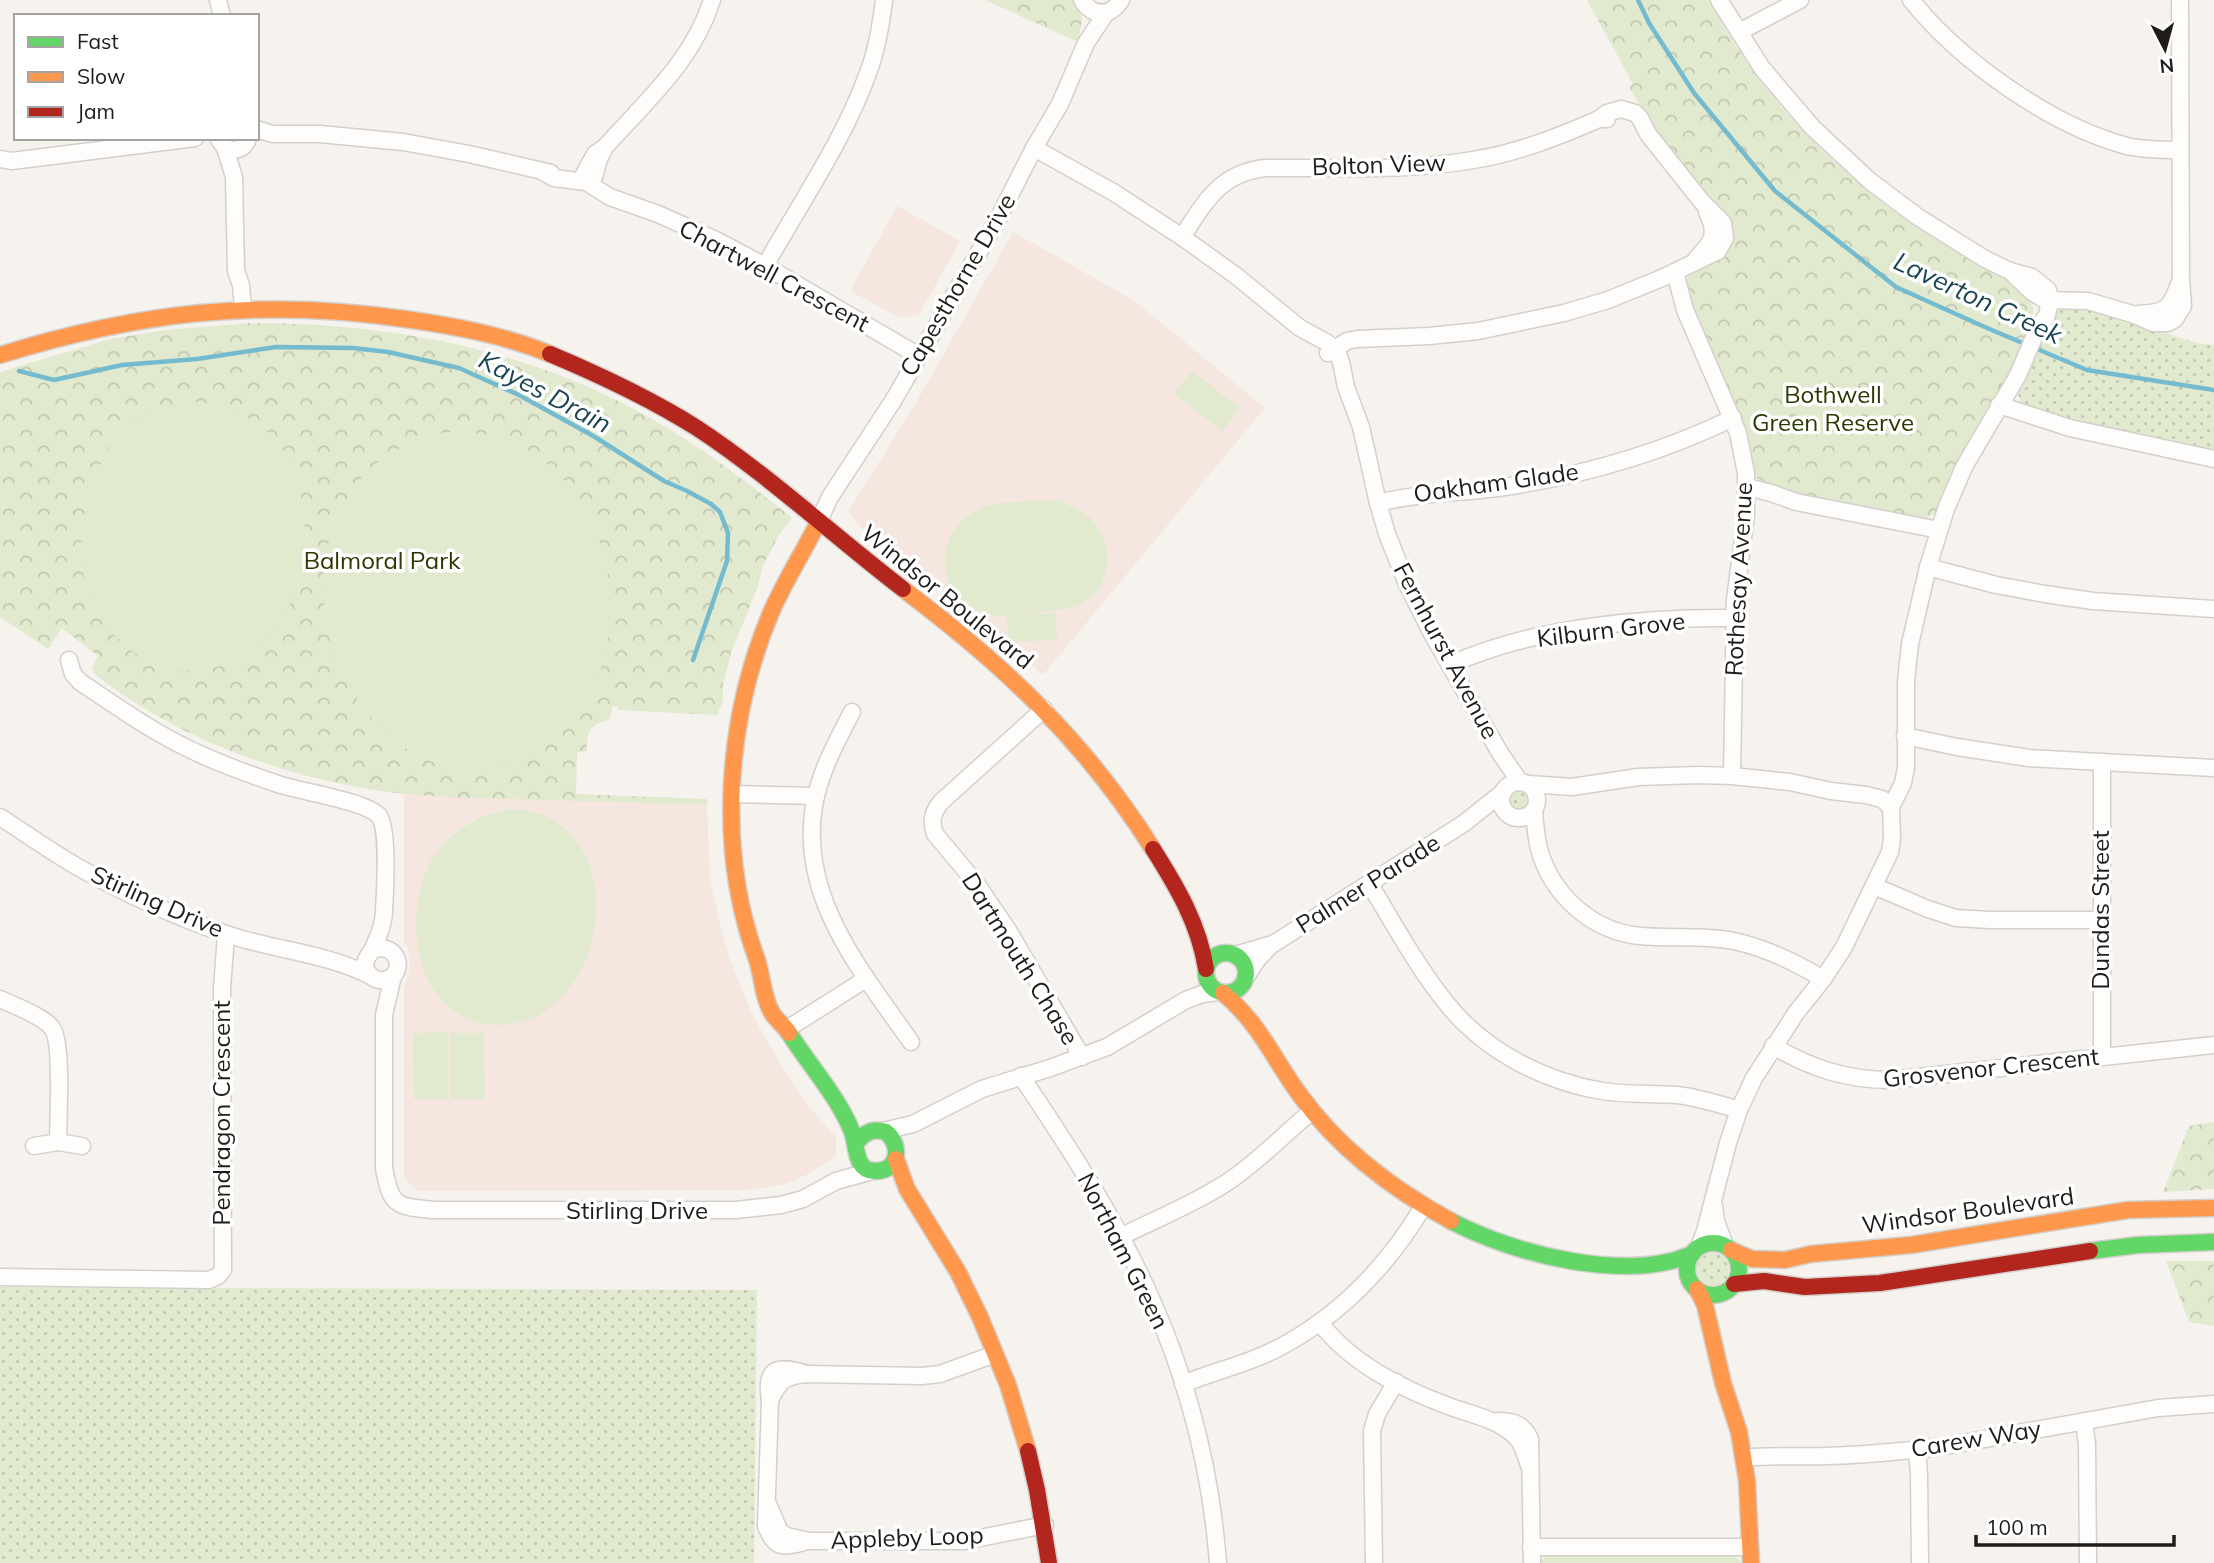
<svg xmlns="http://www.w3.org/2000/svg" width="2214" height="1563" font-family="Mulish,sans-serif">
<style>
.education{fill:#f6e6e0}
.grass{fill:url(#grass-dots)}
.park{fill:url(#park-crowns)}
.pitch{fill:#e1e9ce}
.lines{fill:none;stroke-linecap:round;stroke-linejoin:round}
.stream{stroke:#75bbcf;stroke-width:4.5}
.street-casing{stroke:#d3d0cc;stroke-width:19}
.fast-casing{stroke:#d3d0cc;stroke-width:19}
.slow-casing{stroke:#d3d0cc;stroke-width:19}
.jam-casing{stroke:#d3d0cc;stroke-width:19}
.street{stroke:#fefdfc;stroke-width:16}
.fast{stroke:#63d668;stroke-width:16}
.slow{stroke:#ff974d;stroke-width:16}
.jam{stroke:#b3261e;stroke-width:16}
.labels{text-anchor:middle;stroke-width:7;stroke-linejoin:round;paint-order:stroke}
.street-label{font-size:24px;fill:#1f1c19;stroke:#fff}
.park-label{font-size:24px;fill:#2a3900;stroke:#fff}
.water-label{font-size:26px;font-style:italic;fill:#194552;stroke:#fff}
</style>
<defs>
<pattern id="grass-dots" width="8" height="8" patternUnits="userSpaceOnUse" patternTransform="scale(1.75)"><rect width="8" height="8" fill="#e1e9ce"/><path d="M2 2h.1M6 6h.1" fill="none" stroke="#c1c7b0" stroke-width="1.8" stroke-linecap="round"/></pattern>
<pattern id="park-crowns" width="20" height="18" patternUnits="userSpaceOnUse" patternTransform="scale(1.75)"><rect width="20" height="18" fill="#e1e9ce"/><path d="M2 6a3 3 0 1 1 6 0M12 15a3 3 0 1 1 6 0" fill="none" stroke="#c1c7b0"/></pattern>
</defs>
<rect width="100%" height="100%" fill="#f6f2ee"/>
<g class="education">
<path d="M897,206L960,241L919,315L900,318L850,291Z"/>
<path d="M1013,232L1135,301L1265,408L1043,675L993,631L861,527L848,512L917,401Z"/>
<path d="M404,794L707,805L710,878L722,933L731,963L752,1014L779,1062L809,1107L836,1137V1157L806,1175L786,1184L749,1190L417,1191L404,1177V985L409,971L410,962L408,949L404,941Z"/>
</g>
<g class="grass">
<path d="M2076,306L2197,343L2214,345V450L2141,440L2022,406L2018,395L2019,390L2037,353L2050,318L2060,307Z"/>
<circle cx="1520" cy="800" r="10"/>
<circle cx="1713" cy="1269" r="16"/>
<path d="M0,1287L757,1290L754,1563H0Z"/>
</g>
<g class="park">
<path d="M985,0H1075L1082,18L1078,42Z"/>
<path d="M1587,0H1709C1718,15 1726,31 1736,46C1787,124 1857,189 1936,240C1958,254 2029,283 2033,308C2037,338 1984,412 1969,440C1956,464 1947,488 1936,513L1927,518H1917C1886,512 1771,498 1754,475L1696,319L1686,285V279L1717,206C1685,168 1653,130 1629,87L1633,84Z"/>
<path d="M250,323C387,323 528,348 648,417C700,446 746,481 792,518L779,535L762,567L758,586L731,653L723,684V701L717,715L618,710V707H612L610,719C591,725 586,730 587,751L577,752L576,794L707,799V805C643,803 579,801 516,799C464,798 412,797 362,788C268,771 170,734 95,674L92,668L98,656L62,628L48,649L0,617V372L110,339L166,330Z"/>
<path d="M2214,1122V1189L2163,1192L2189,1126Z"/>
<path d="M2166,1261H2214V1326L2189,1322Z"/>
<path d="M1548,1554H1732L1742,1563H1539Z"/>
</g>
<g class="pitch">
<path d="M1192,371L1240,408L1222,431L1174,394Z"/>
<path d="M196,402C234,405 271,425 290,460C297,472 299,487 302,501C317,586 273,677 175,671C155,669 139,658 125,645C113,634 102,623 94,608C66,555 86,455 136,420C154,408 174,404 196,402Z"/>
<path d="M447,432C596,423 659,621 569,725C549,749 519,765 487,769C450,773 414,759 386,733C289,644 301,458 447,432Z"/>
<path d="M1059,500C1070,506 1083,511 1092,520C1114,540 1112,585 1086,601C1067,612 1043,611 1022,615L1055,613L1057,640L1009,642L1007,617C993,616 979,614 967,605C936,582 939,534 970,514C996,498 1031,502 1059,500Z"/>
<path d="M509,809C523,810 537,811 550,818C634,865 596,1026 498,1025C481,1025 463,1018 449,1007C407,973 406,887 441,847C461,825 480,816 509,809Z"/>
<path d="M448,1032V1099H414L413,1033Z"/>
<path d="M450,1033H484L485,1099H450Z"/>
</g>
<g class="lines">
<g class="stream">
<path d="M1638,0L1649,23L1694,93L1775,191L1896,287L1987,328L2087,370L2214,390"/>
<path d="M19,371L54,380L122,365L197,359L276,347L353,348L388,352L459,368L519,395L595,437L664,481L687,491L711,504L720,512L728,533L727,561L693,660"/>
</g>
<defs>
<g id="street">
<path d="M218,0L222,16"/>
<path d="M1082,0C1092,17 1111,17 1121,0"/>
<path d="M1719,0L1762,68L1812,127L1870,181L1918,217L1985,259L2010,271L2032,292L2045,300L2088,301L2132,314L2153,323H2168L2175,319L2183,306L2181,279L2180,0"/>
<path d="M1911,0C1960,61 2051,126 2127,146C2144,150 2163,150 2180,150"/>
<path d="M1739,32L1800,0"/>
<path d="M257,129L272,134H320L403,142L469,154L551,173"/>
<path d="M218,138L225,148C236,152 245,149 248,138"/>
<path d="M605,147L599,159L594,177L586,182L584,174L595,154L605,147C646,101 693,61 712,0"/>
<path d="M225,148L234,177L236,271L241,285L243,308"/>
<path d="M1034,148L1113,192L1182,237L1235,275L1300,328L1326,342L1337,351L1341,362L1346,387L1361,427L1378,503L1387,534L1407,584L1431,632L1500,753L1520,782"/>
<path d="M0,159L12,161L195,138"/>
<path d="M541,171L554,178L586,182L610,197L658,214L716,240L765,266L919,356"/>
<path d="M1182,237C1205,202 1220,173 1265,168C1334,167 1404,172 1473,160C1517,153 1558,137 1599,119H1607"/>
<path d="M1696,259C1713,241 1718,235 1707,212"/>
<path d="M765,266C799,205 845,138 868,73C877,50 881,25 884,0"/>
<path d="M1675,272L1685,310L1738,433L1746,473V515L1735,600L1732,776"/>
<path d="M2138,314C2165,313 2170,310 2179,284"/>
<path d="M1328,353L1347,341L1357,339L1429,336L1478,331L1564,313L1608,300L1662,278L1718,251L1725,238L1723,223L1702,202L1648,134L1640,118L1635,113L1621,109L1607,113L1599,119"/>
<path d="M1999,405L2070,428L2214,459"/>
<path d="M1747,487L1771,493L1796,502L1939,530"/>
<path d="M1378,503C1422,492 1467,493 1511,486C1588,474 1663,452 1733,418"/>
<path d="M819,521L830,497L893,401L998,219L1034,148L1060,104L1086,43L1106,13"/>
<path d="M1928,567L1996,585L2045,594L2093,601L2214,609"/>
<path d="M69,660L73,674L80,682C115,705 151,731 189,749C218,763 248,774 278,784C301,792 366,801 379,816C389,828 385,893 384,910C384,922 379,936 374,946C370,956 359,963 369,974C372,978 378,981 383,980C407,978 400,940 373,950"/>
<path d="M1450,665C1533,627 1644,617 1734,618"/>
<path d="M1044,709L941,802C933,812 930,821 935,834L976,883L1008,930L1082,1057"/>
<path d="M852,712C838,739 823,766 816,796C794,892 860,969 911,1042"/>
<path d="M1905,736L1957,747L2029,758L2214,768"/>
<path d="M2102,763V1057"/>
<circle cx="1519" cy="800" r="18"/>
<path d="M1529,784L1572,787L1638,777L1698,775L1732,776L1790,782L1831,791L1866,795L1882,799L1891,807"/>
<path d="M732,794L816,796"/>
<path d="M1534,811C1535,824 1536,837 1539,849C1551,892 1587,927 1632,935C1666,940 1700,934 1734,941C1766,948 1795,962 1823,979"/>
<path d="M0,817C25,833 50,851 76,866C124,893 174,916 226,934C273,950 325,953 369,975"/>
<path d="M1369,883C1394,924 1417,967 1447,1004C1485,1051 1543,1081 1602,1091C1627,1095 1652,1093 1677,1095C1697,1097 1719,1104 1739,1110"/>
<path d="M1874,886L1928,909L1956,918L1990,920H2101"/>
<path d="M1235,955L1273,944L1463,824L1502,793"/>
<path d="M393,976L384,1015V1168C391,1207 396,1206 433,1210H736L781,1205L803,1199L836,1181L872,1171"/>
<path d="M1246,977L1257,960L1271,945"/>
<path d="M0,999C15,1006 43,1016 52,1028C63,1042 58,1120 58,1142"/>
<path d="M787,1029L866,979"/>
<path d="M1773,1046C1811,1068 1846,1080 1890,1080L2214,1045"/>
<path d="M1021,1076C1068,1146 1116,1219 1150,1296C1188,1380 1211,1471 1218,1563"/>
<path d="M883,1131L913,1124L982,1089L1050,1068L1107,1047L1186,1000L1202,994L1218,992"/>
<path d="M34,1146L58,1142L82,1146"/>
<path d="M1714,1206L1716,1221L1725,1246"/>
<path d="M1120,1237C1156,1219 1192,1205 1226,1183C1257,1163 1283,1135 1312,1111"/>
<path d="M1699,1247L1705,1231L1728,1143L1739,1110L1754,1078L1796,1013L1823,979L1844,947L1890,852L1892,839L1891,807L1903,783L1906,768V682L1910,644L1928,567L1946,509L1964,467L2018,375L2037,330L2047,315L2050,301L2048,290L2032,277L2010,271"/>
<path d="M0,1277L209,1280L218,1276L223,1270L222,989L226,934"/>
<path d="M1320,1323C1352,1364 1402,1389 1451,1407C1473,1415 1497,1419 1515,1436C1523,1443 1525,1455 1529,1465"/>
<path d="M1183,1384C1217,1370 1252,1363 1284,1345C1344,1312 1388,1265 1423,1207"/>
<path d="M770,1400C780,1380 784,1376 807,1374L922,1376L940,1374L995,1354"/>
<path d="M1497,1421C1514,1421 1523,1424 1530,1439L1532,1563"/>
<path d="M2084,1421L2087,1444L2088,1563"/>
<path d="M1917,1450L1919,1474L1920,1563"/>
<path d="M1744,1458C1771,1455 1798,1457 1826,1456C1866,1455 1906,1451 1946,1446L2158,1408L2214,1404"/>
<path d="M768,1504L780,1532L787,1536L809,1541H965L1045,1525"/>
<path d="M804,1542C781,1548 775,1548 766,1526L770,1400C764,1366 779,1365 807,1374"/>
<path d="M1531,1547H1750"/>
<path d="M1374,1563L1372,1431L1377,1414L1396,1382"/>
</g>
<g id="fast">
<circle cx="1226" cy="973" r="20"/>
<path d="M789,1033C809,1065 836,1094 851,1129C858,1144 853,1172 876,1171C899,1171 902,1145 886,1132C873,1128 865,1132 856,1143"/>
<path d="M1451,1221C1513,1254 1626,1283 1692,1254"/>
<circle cx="1713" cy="1269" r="26"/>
<path d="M2090,1251L2138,1245L2214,1242"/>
</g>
<g id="slow">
<path d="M0,355C139,312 260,298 405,319C454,326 504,335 550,354"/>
<path d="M903,589C1004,665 1085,741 1153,849"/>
<path d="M1223,993C1261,1025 1272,1057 1300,1095C1339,1149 1392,1189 1451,1221"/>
<path d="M789,1033C784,1025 777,1021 772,1013C762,996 763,976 756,957C717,849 726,721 770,615C784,582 803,553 819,521"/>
<path d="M896,1159L907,1189L958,1272L980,1317L1008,1385L1028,1451"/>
<path d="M1731,1250L1752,1259L1785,1260L1811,1254L1911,1245L2128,1210L2214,1208"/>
<path d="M1697,1289L1705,1305L1723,1383L1739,1432L1747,1481L1751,1563"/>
</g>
<g id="jam">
<path d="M550,354C600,375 651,399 697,428C770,476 834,536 903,589"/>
<path d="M1153,849C1177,887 1199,924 1206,969"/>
<path d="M1734,1284L1764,1281L1805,1287L1880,1283L2090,1251"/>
<path d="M1028,1451L1037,1490L1049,1563"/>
</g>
</defs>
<use href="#street" class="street-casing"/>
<use href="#fast" class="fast-casing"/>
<use href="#slow" class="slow-casing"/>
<use href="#jam" class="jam-casing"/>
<use href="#street" class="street"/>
<use href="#fast" class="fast"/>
<use href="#slow" class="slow"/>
<use href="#jam" class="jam"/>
</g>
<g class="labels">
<g class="street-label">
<text transform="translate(1379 165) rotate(-2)" y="8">Bolton View</text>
<text transform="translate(774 276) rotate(28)" y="8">Chartwell Crescent</text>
<text transform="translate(958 285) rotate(-60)" y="8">Capesthorne Drive</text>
<text transform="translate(1496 483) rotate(-8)" y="8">Oakham Glade</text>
<text transform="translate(1739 579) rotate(-87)" y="8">Rothesay Avenue</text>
<text transform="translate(947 597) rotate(39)" y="8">Windsor Boulevard</text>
<text transform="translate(1611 630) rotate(-7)" y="8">Kilburn Grove</text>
<text transform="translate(1446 651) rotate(62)" y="8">Fernhurst Avenue</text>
<text transform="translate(1368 884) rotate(-32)" y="8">Palmer Parade</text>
<text transform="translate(157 902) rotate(24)" y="8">Stirling Drive</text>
<text transform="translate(2101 910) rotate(-90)" y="8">Dundas Street</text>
<text transform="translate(1020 959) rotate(58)" y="8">Dartmouth Chase</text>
<text transform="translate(1991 1068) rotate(-6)" y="8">Grosvenor Crescent</text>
<text transform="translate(222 1113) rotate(-90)" y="8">Pendragon Crescent</text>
<text x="637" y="1219">Stirling Drive</text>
<text transform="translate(1968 1211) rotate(-8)" y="8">Windsor Boulevard</text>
<text transform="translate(1123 1251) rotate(63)" y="8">Northam Green</text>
<text transform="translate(1976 1439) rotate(-9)" y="8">Carew Way</text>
<text transform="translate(907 1538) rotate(-2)" y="8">Appleby Loop</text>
</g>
<g class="park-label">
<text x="1833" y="403">Bothwell<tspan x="1833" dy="28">Green Reserve</tspan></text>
<text x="382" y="569">Balmoral Park</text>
</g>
<g class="water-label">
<text transform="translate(1978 298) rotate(25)" y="9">Laverton Creek</text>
<text transform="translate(545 392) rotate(28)" y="9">Kayes Drain</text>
</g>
</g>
<rect x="14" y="14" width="245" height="126" fill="#ffffff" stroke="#a5a4a3" stroke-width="2"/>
<rect x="28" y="37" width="35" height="10" fill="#63d668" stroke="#a5a4a3" stroke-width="2"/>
<text x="77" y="49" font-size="21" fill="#1f1c19">Fast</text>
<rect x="28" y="72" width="35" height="10" fill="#ff974d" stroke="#a5a4a3" stroke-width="2"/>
<text x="77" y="84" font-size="21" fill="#1f1c19">Slow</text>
<rect x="28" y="107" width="35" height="10" fill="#b3261e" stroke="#a5a4a3" stroke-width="2"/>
<text x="77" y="119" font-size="21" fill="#1f1c19">Jam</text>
<g transform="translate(2165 49) rotate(174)" stroke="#ffffff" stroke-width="5" paint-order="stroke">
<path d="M0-5L12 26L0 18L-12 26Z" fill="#1f1c19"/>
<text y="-10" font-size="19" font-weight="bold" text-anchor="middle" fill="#1f1c19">N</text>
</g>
<path d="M1976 1535v10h198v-10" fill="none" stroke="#1f1c19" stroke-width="3.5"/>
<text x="1986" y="1535" font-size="21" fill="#1f1c19" stroke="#ffffff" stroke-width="5" paint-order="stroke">100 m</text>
</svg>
